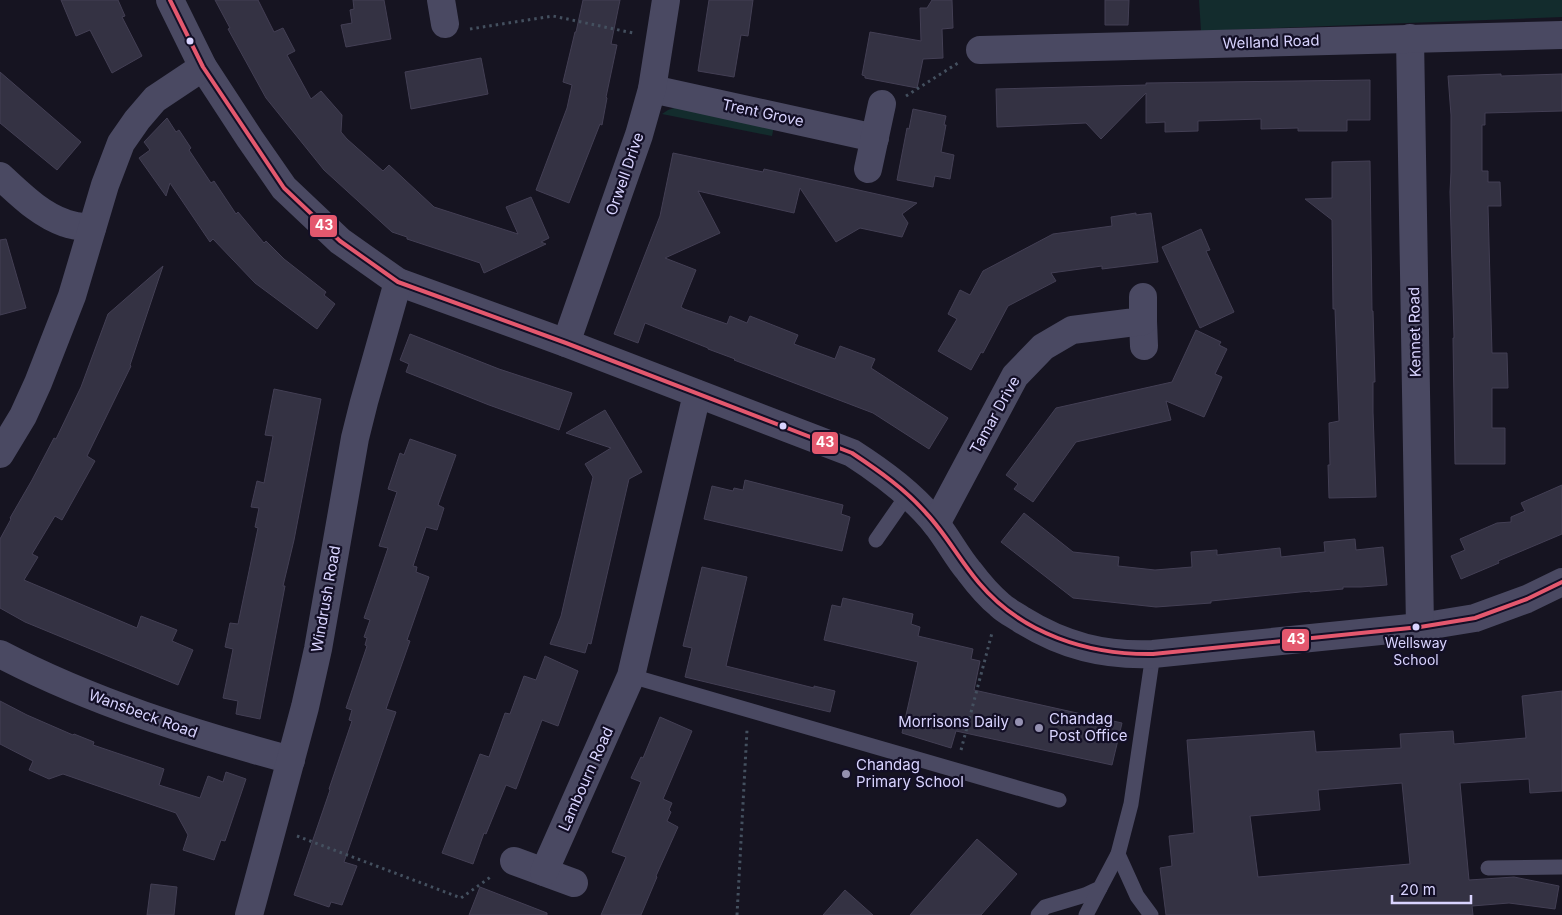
<svg xmlns="http://www.w3.org/2000/svg" width="1562" height="915" font-family="Inter,sans-serif">
<style>
.green{fill:#132c2d}
.building{fill:#343243;stroke:#433f54;fill-rule:evenodd}
.lines{fill:none;stroke-linecap:round;stroke-linejoin:round}
.path{stroke:#44505f;stroke-width:3;stroke-dasharray:2.5 4;stroke-linecap:butt}
.service{stroke:#4a4962;stroke-width:15}
.minor{stroke:#4a4962;stroke-width:28}
.bus-1-casing{stroke:#130f26;stroke-width:8}
.bus-1{stroke:#e4586e;stroke-width:4}
.bus-dot{fill:#d9d4ff;stroke:#130f26;stroke-width:2}
.poi-dot{fill:#9591b1;stroke:#130f26;stroke-width:2}
.labels{text-anchor:middle;stroke-width:4.5;stroke-linejoin:round;paint-order:stroke}
.bus-label{font-size:14px;fill:#d9d4ff;stroke:#130f26}
.street-label{font-size:15px;fill:#d9d4ff;stroke:#130f26}
.poi-label{font-size:15px;fill:#d9d4ff;stroke:#130f26;text-anchor:start}
.line-badge{stroke:#130f26;stroke-width:2}
.badge-label{font-size:14px;text-anchor:middle;font-weight:bold;fill:#fff}
</style>
<rect width="100%" height="100%" fill="#161421"/>
<g class="green">
<path d="M1199,0H1562V17L1201,31Z"/>
<path d="M677,107L774,126L772,136L662,114L668,110Z"/>
</g>
<g class="building">
<path d="M61,0H118L125,16L122,17L142,56L112,73L90,30L76,36Z"/>
<path d="M215,0H258L274,32L283,28L295,51L287,55L311,99L321,91L342,115L341,132L347,139L383,171L389,165L434,207L518,234L506,207L531,197L549,238L541,242L546,244L484,273L480,263L407,239V237L392,232L324,170L266,98L228,29L230,28Z"/>
<path d="M353,0H384L391,39L346,47L341,25L352,23L350,10L354,9Z"/>
<path d="M583,0H620L611,44L617,45L606,97L607,98L602,125L600,124L569,203L536,190L567,108L572,85L563,82L575,32H576Z"/>
<path d="M709,0H753L748,36L741,35L734,77L698,71Z"/>
<path d="M932,0H952L953,28L942,29L943,58L923,59L917,88L865,78V76L862,75L870,32L921,41L920,8H927Z"/>
<path d="M1105,0H1129L1128,25H1105Z"/>
<path d="M481,58L488,94L411,109L405,72Z"/>
<path d="M0,72L81,142L57,170L0,123Z"/>
<path d="M1501,74V76L1562,74V111L1485,113V125H1482V171H1488V182H1500L1501,206H1488L1492,353H1507L1508,388H1492V428H1505V464H1455L1453,338H1454L1450,192L1451,172V115L1448,76Z"/>
<path d="M1370,80V120H1347V131H1298V128L1261,129V119L1198,121V131L1165,132V122L1146,123V93L1101,139L1086,123L997,127L996,89L1146,85V83Z"/>
<path d="M913,109L946,116L944,125H946L941,152L954,155L950,179L935,176L933,187L897,180L907,128L909,129Z"/>
<path d="M167,118L176,132L179,130L191,148L189,150L211,183L214,181L236,214L238,212L264,243L266,241L284,259L326,292L324,295L335,304L317,329L255,283L213,239L210,242L170,183L166,196L139,158L150,150L144,142Z"/>
<path d="M673,153L763,172L764,169L917,203L902,214L908,223L902,237L860,228L836,242L800,188L794,213L698,191L720,233L665,258L696,270L681,307L684,309L727,324L730,316L747,323L750,316L798,335L794,344L835,359L840,346L875,359L871,368L948,418L929,449L873,413L734,360L735,359L708,349V348L645,323L638,343L614,334L660,216Z"/>
<path d="M1370,161L1372,311H1373L1375,382H1373V412L1376,497L1329,498L1328,465H1330L1329,423L1339,421L1335,309H1333L1332,220L1305,199L1332,198V162Z"/>
<path d="M1136,213V215L1151,213L1158,262L1102,269V266L1051,273L1056,281L1008,306L983,353L981,352L971,370L938,351L957,319L948,314L960,290L970,295L983,271L1053,234L1112,226L1111,217Z"/>
<path d="M1201,229L1210,250L1206,251L1234,312L1200,328L1162,247Z"/>
<path d="M6,239L26,308L0,315V240Z"/>
<path d="M163,266L130,365L131,366L87,456L95,461L62,520L55,516L32,554L38,557L24,580L137,628L141,616L177,630L172,641L193,650L178,685L25,622L0,608V539L11,519L10,518L32,480L54,438L56,439L81,387L108,314Z"/>
<path d="M1196,330L1221,342L1219,345L1227,349L1215,374L1222,377L1204,417L1166,401L1171,420L1076,442L1033,502L1014,489L1018,484L1006,475L1056,408L1172,382Z"/>
<path d="M410,334L499,369L572,393L559,430L489,405L406,372L409,364L400,360Z"/>
<path d="M274,389L321,399L294,540L283,586H285L260,719L236,714L238,701L223,698L233,649L225,647L230,623L238,624L258,528L255,527L259,508L251,507L257,481L264,483L273,436L265,435Z"/>
<path d="M605,410L642,472L629,479L591,644L588,643L585,653L550,644L561,616L593,477L585,464L611,448L566,433Z"/>
<path d="M410,439L456,455L438,505L444,508L437,530L426,527L413,566L417,567L416,572L429,577L407,640L410,641L386,709L396,712L344,862L357,866L342,905L331,902L329,907L294,895L330,790L329,789L352,721L349,720L352,710L346,708L367,646L365,645L367,638L364,637L370,620L364,618L388,548L379,546L397,492L388,489L400,453L404,455Z"/>
<path d="M745,480L843,505L841,514L850,517L842,551L704,519L712,486L733,491L734,488L743,490Z"/>
<path d="M1562,485V534L1498,561L1499,563L1461,579L1451,556L1465,550L1460,539L1497,523L1511,522V517L1525,511L1521,503Z"/>
<path d="M1024,513L1073,552L1119,557L1118,566L1155,570L1192,567L1191,552L1217,550V555L1280,548L1281,557L1325,552L1324,542L1355,539L1356,550L1383,547L1387,585L1361,587H1343V589L1310,592V591L1211,601V603L1156,607L1073,598L1001,542Z"/>
<path d="M702,567L747,577L726,666L814,688V686L835,691L830,712L685,677L692,648L683,646Z"/>
<path d="M843,598L913,614L911,624L920,627L918,636L973,649L971,659L980,661L974,690L1122,723L1112,765L956,731L951,748L902,733L918,662L824,640L832,605L841,607Z"/>
<path d="M545,656L578,671L558,726L542,720L516,789L506,785L486,834L484,833L473,864L442,853L480,754L489,757L505,713L510,714L524,676L536,680Z"/>
<path d="M1562,691V791L1530,793L1529,779L1460,783L1469,880L1514,877L1559,886L1555,909L1509,903L1472,906L1473,915H1166L1160,868L1172,866L1169,836L1194,833L1187,740L1314,731L1316,752L1401,748L1400,734L1453,731L1454,744L1526,738L1522,696ZM1402,783L1410,864L1258,877L1250,816L1320,810L1318,790Z"/>
<path d="M0,701L27,715L73,735L74,734L94,742L93,745L164,769L159,785L200,798L208,776L223,782L226,772L246,779L225,841L221,840L214,860L183,850L188,835L176,813L63,774L49,779L29,770L33,761L0,744Z"/>
<path d="M660,717L692,731L663,799L672,803L669,810L671,812L667,821L678,827L656,876L657,877L641,915H601L626,857L612,852L641,782L631,778L641,757L643,758Z"/>
<path d="M977,839L1017,874L981,915H910Z"/>
<path d="M151,884L177,887L174,915H147Z"/>
<path d="M480,887L547,913V915H469Z"/>
<path d="M845,890L873,915H823Z"/>
</g>
<g class="lines">
<g class="path">
<path d="M470,29L553,16L633,33"/>
<path d="M906,96L958,63"/>
<path d="M961,750L992,633"/>
<path d="M297,836L461,898L492,876"/>
<path d="M737,915L747,730"/>
</g>
<g class="service">
<path d="M876,540L908,494"/>
<path d="M631,676L1059,800"/>
<path d="M1118,854L1137,896L1151,915"/>
<path d="M1488,868L1562,867"/>
<path d="M1038,915L1045,907L1085,895L1100,888L1118,854L1131,804L1153,654"/>
<path d="M1086,915L1100,888"/>
</g>
<g class="minor">
<path d="M170,0L203,67L250,139L284,188L340,241L398,282L566,343L852,453C883,473 913,495 936,524C948,539 957,557 969,571C978,583 989,596 1000,605C1006,611 1015,615 1022,620C1064,646 1104,656 1153,654L1420,627L1475,618L1527,599L1562,582"/>
<path d="M441,0L445,24"/>
<path d="M1410,38L1420,627"/>
<path d="M980,50L1562,35"/>
<path d="M652,89L875,138"/>
<path d="M868,169L882,104"/>
<path d="M0,176C20,194 39,214 65,223C73,226 83,227 92,228"/>
<path d="M1143,321L1144,346"/>
<path d="M566,343L639,135L652,89L666,0"/>
<path d="M0,454L23,416L38,383L72,296L105,185L121,143L137,120L155,99L203,67"/>
<path d="M936,524L1015,376L1043,347L1072,330L1143,321V297"/>
<path d="M0,654C92,702 191,733 291,760"/>
<path d="M514,861L574,883"/>
<path d="M544,872L631,676L697,394"/>
<path d="M249,915L305,707L318,649L355,438L364,402L398,282"/>
</g>
<defs>
<path id="bus-1" d="M170,0L203,67L284,188L340,241L398,282L566,343L852,453C879,471 905,489 926,513C946,534 960,561 979,583C1022,634 1088,655 1153,654L1420,627L1475,618L1527,599L1562,582"/>
</defs>
<use href="#bus-1" class="bus-1-casing"/>
<use href="#bus-1" class="bus-1"/>
</g>
<g class="bus-dot">
<circle cx="190" cy="41" r="4.5"/>
<circle cx="783" cy="426" r="4.5"/>
<circle cx="1416" cy="627" r="4.5"/>
</g>
<g class="poi-dot">
<circle cx="1019" cy="722" r="5"/>
<circle cx="1039" cy="728" r="5"/>
<circle cx="846" cy="774" r="5"/>
</g>
<g class="labels">
<g class="bus-label">
<text x="1416" y="648">Wellsway<tspan x="1416" dy="17">School</tspan></text>
</g>
<g class="street-label">
<text transform="translate(1271 42) rotate(-2)" y="5">Welland Road</text>
<text transform="translate(763 113) rotate(12)" y="5">Trent Grove</text>
<text transform="translate(625 174) rotate(-71)" y="5">Orwell Drive</text>
<text transform="translate(1415 332) rotate(-91)" y="5">Kennet Road</text>
<text transform="translate(995 415) rotate(-61)" y="5">Tamar Drive</text>
<text transform="translate(326 599) rotate(-80)" y="5">Windrush Road</text>
<text transform="translate(143 714) rotate(20)" y="5">Wansbeck Road</text>
<text transform="translate(586 779) rotate(-66)" y="5">Lambourn Road</text>
</g>
<g class="poi-label">
<text x="1049" y="724">Chandag<tspan x="1049" dy="17">Post Office</tspan></text>
<text x="1009" y="727" text-anchor="end">Morrisons Daily</text>
<text x="856" y="770">Chandag<tspan x="856" dy="17">Primary School</tspan></text>
</g>
</g>
<g class="line-badge">
<rect x="309" y="214" width="29" height="24" rx="5" fill="#e4586e"/>
<rect x="811" y="431" width="28" height="24" rx="5" fill="#e4586e"/>
<rect x="1281" y="628" width="29" height="24" rx="5" fill="#e4586e"/>
</g>
<g class="badge-label">
<text x="324" y="230">43</text>
<text x="825" y="447">43</text>
<text x="1296" y="644">43</text>
</g>
<path d="M1392 895v8h79v-8" fill="none" stroke="#d9d4ff" stroke-width="2.5"/>
<text x="1400" y="895" font-size="15" fill="#d9d4ff" stroke="#130f26" stroke-width="4" paint-order="stroke">20 m</text>
</svg>
